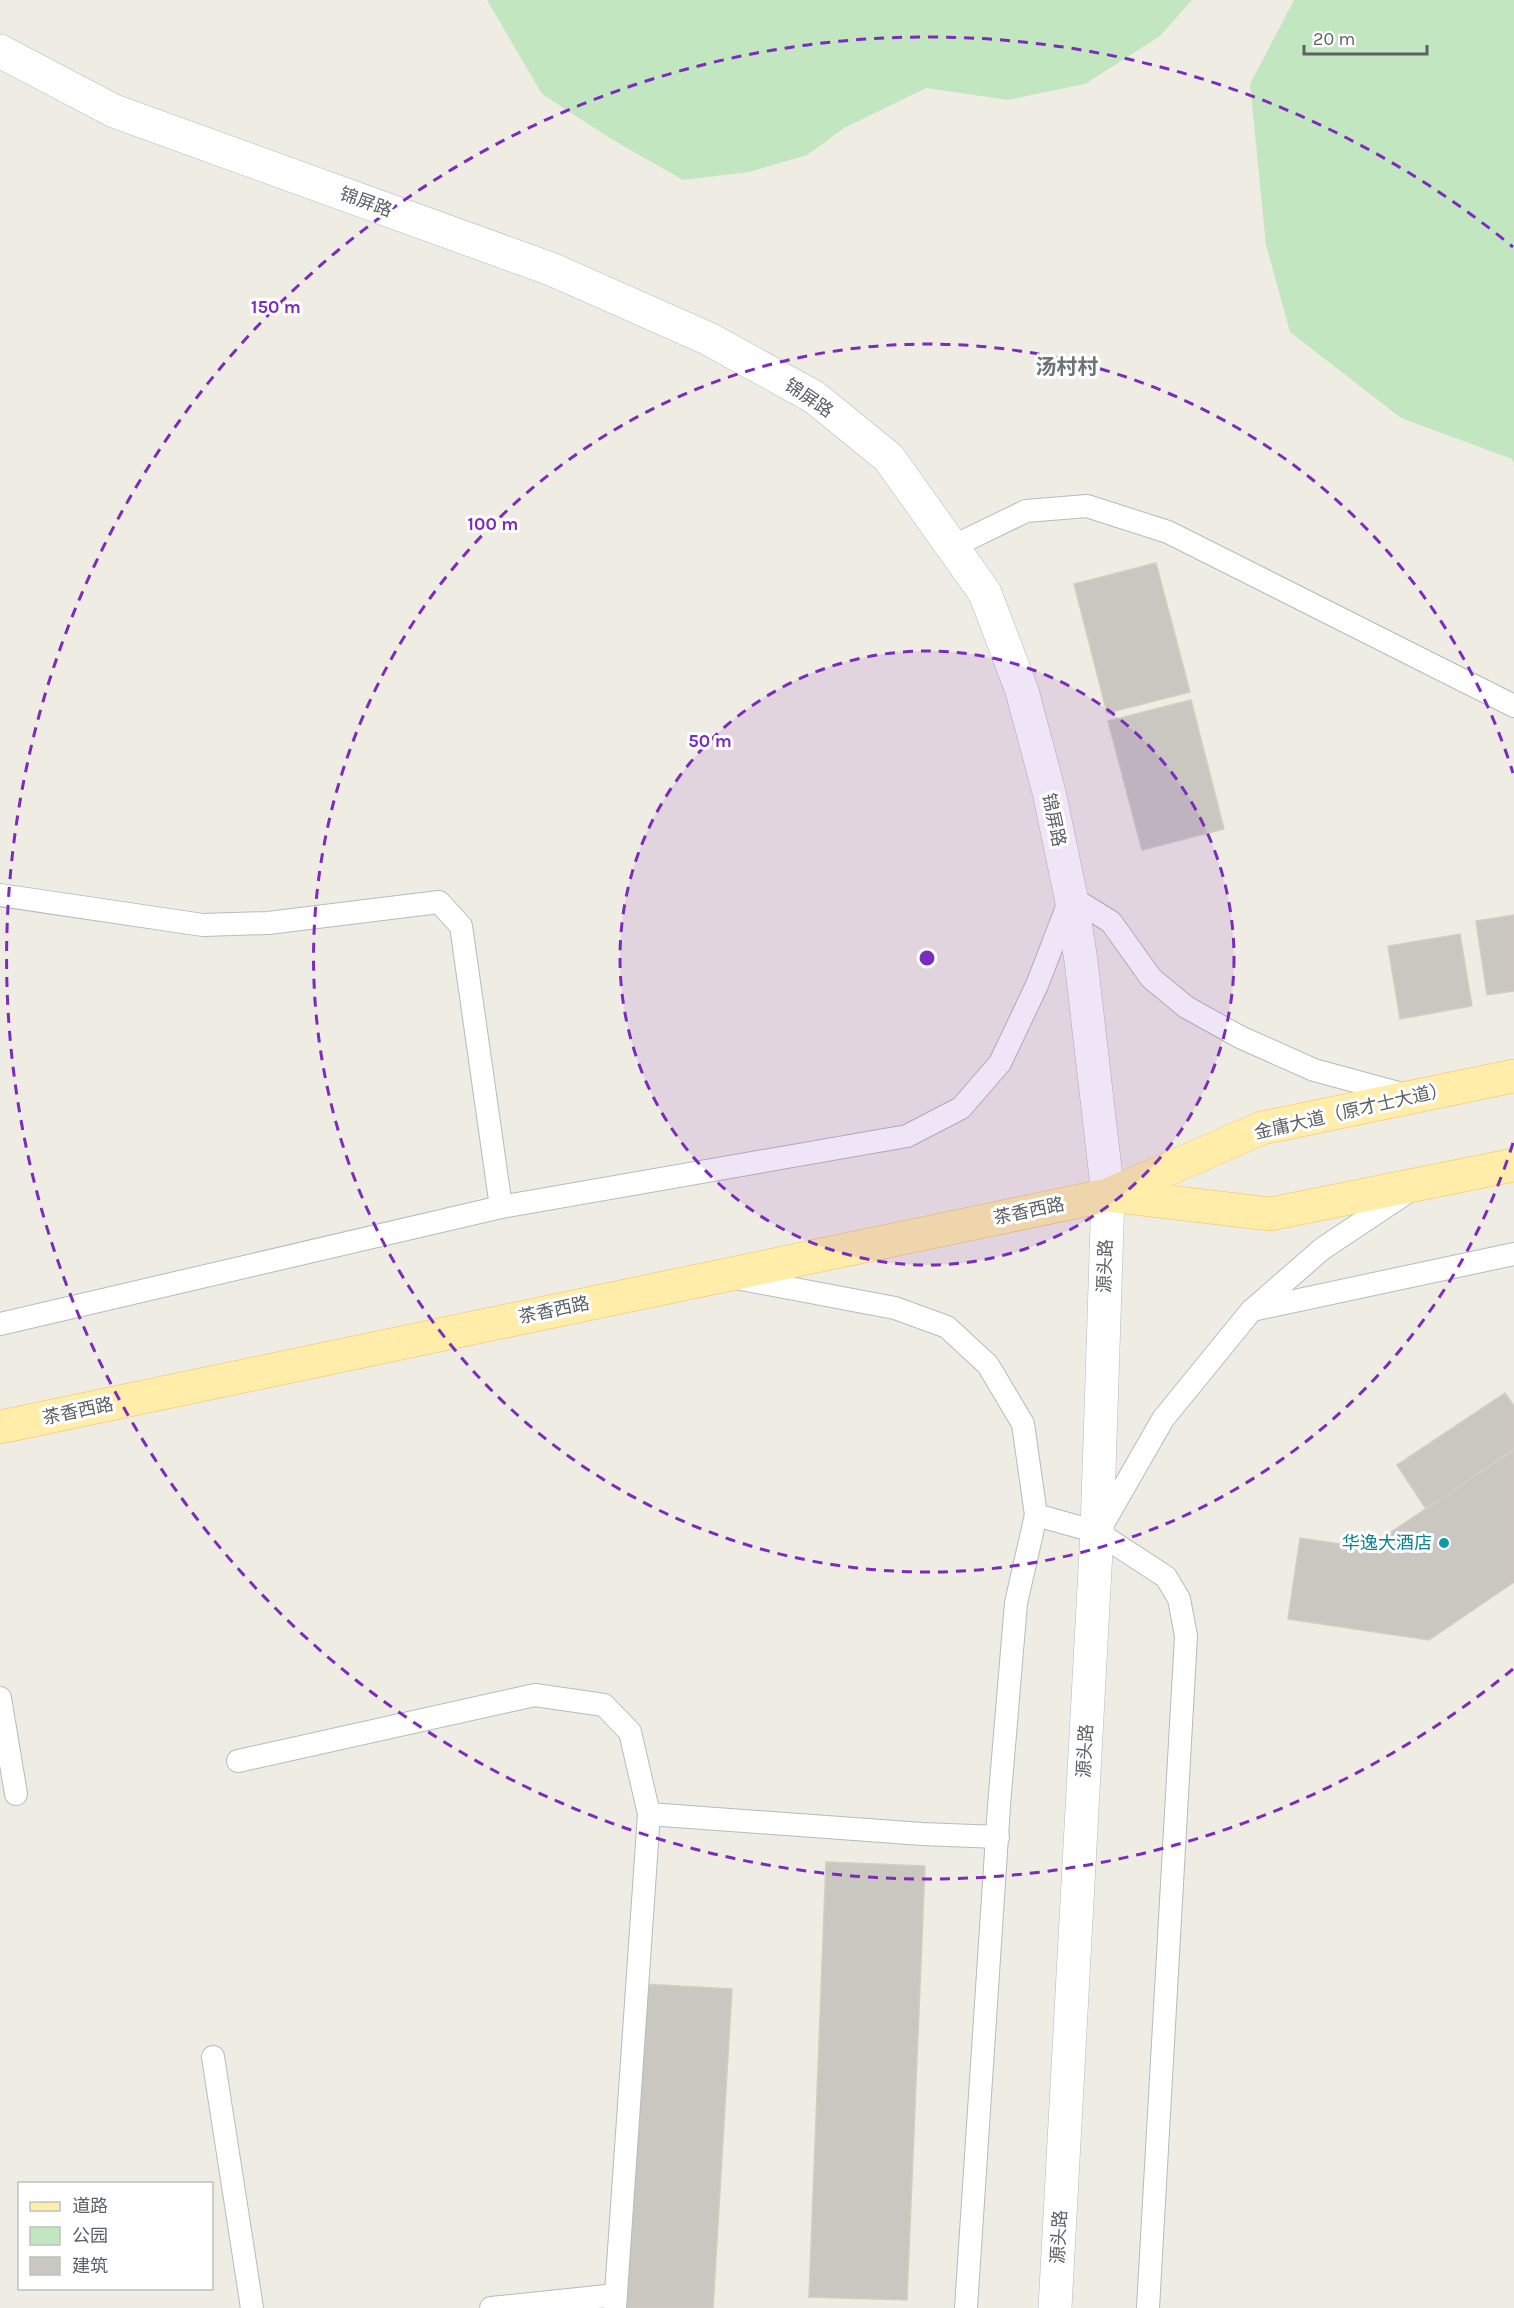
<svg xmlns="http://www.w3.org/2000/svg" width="1514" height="2308" font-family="Karla,'Noto Sans SC',sans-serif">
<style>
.green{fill:#c2e7c0}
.building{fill:#cac7c1;stroke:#d4cdc2;stroke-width:1.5}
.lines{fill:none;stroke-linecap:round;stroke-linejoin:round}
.lane-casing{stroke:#b7babe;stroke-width:24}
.secondary-casing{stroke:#b6b9be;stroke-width:34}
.primary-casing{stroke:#f3c059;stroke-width:34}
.lane{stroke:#fff;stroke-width:22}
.secondary{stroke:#fff;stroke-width:33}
.primary{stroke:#ffeda9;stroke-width:33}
.ring{fill:none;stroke:#7b2cbf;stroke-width:3;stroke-dasharray:10 8}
.culture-dot{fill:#0f9aa8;stroke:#fff;stroke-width:2}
.labels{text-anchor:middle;stroke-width:6;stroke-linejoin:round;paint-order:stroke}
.street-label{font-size:18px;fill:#5c6165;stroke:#fff}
.culture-label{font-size:18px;fill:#0d838f;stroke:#fff;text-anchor:end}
.quarter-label{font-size:21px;font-weight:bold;fill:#6d7377;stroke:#fff}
.centre{fill:#7b2cbf;stroke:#fff;stroke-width:3}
.ring-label{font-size:18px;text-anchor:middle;font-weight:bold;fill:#7b2cbf;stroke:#fff;stroke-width:6;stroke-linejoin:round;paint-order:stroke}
</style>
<rect width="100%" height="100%" fill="#efece4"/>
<g class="green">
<path d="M487,0H1192L1160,36L1085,84L1008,100L926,88L844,128L807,155L749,172L683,180L613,140L542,94Z"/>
<path d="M1294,0H1514V465L1512,459L1401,418L1290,332L1266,245L1250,84Z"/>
</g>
<g class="building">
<path d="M1156,563L1190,692L1107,713L1074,584Z"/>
<path d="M1191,700L1224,829L1142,850L1108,721Z"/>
<path d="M1514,915V991L1487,995L1476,921Z"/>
<path d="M1460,934L1472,1006L1400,1019L1388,946Z"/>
<path d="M1505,1393L1514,1406V1449L1426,1509L1397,1465Z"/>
<path d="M1514,1450V1582L1429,1640L1288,1619L1300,1538L1367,1548Z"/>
<path d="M826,1862L925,1866L907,2300L809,2297Z"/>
<path d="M643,1984L732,1989L713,2308H625Z"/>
</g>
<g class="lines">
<defs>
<g id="lane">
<path d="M952,547L1026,511L1087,506L1168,532L1514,706"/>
<path d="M0,895L203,925L268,923L439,902L461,926L501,1207"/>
<path d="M736,1278L895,1308L947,1327L988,1365L1023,1424L1036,1515L1097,1532L1166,1577L1179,1599L1186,1636L1148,2308"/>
<path d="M1252,1310L1514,1254"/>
<path d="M0,1324L501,1207L907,1136L961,1108L1000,1063L1037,985L1071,897L1111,922L1151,978L1186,1007L1240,1037L1314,1070L1406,1095"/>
<path d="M1100,1529L1163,1419L1251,1311L1322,1249L1409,1191"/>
<path d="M0,1698L16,1794"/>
<path d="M238,1761L535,1695L604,1705L630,1732L649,1814L922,1834L998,1837"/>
<path d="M213,2057L252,2308"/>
<path d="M491,2308L616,2295"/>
<path d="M615,2308L649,1814"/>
<path d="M966,2308L999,1806L1016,1603L1036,1515"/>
</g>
<path id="secondary" d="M0,51L114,111L551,269L709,339L814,397L889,458L985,593L1022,691L1049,792L1071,897L1081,961L1108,1195L1097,1532L1055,2308"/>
<g id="primary">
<path d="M1109,1195L1270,1214L1514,1165"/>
<path d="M0,1427L1108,1195L1262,1128L1514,1076"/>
</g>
</defs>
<use href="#lane" class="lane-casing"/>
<use href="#secondary" class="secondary-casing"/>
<use href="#primary" class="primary-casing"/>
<use href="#lane" class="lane"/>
<use href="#secondary" class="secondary"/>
<use href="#primary" class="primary"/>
</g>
<circle cx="927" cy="958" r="307" fill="#7b2cbf" fill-opacity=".12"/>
<g class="ring">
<circle cx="927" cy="958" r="307"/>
<path d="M1513 1143A614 614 0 1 1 1513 773"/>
<path d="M1513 1669A921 921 0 1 1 1513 247"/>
</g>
<circle class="culture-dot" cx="1444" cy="1543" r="6"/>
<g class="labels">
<g class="street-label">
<text transform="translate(366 202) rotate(20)" y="6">锦屏路</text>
<text transform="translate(809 398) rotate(34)" y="6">锦屏路</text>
<text transform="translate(1054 820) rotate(78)" y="6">锦屏路</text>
<text transform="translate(1351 1111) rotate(-13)" y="6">金庸大道（原才士大道）</text>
<text transform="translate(1029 1211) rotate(-12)" y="6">茶香西路</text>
<text transform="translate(1105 1266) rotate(-88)" y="6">源头路</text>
<text transform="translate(554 1310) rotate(-12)" y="6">茶香西路</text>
<text transform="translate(78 1411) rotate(-12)" y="6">茶香西路</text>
<text transform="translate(1085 1751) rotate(-87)" y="6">源头路</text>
<text transform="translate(1059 2237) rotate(-87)" y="6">源头路</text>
</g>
<g class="culture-label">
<text x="1432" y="1549">华逸大酒店</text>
</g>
<g class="quarter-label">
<text x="1067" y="374">汤村村</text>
</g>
</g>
<circle cx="927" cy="958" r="9" class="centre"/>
<g class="ring-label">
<text x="276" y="313">150 m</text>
<text x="493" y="530">100 m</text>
<text x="710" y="747">50 m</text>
</g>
<rect x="18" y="2182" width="195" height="108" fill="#ffffff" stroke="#bec0c1" stroke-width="1.5"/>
<rect x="30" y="2202" width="30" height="9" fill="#ffeda9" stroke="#bec0c1" stroke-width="1.5"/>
<text x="72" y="2212" font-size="18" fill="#5c6165">道路</text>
<rect x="30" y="2227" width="30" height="18" fill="#c2e7c0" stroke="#bec0c1" stroke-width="1.5"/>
<text x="72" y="2242" font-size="18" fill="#5c6165">公园</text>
<rect x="30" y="2257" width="30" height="18" fill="#cac7c1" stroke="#bec0c1" stroke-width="1.5"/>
<text x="72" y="2272" font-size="18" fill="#5c6165">建筑</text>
<path d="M1304 45v9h123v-9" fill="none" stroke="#5c6165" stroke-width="3"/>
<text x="1313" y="45" font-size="18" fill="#5c6165" stroke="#ffffff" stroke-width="4.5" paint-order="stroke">20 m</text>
</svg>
